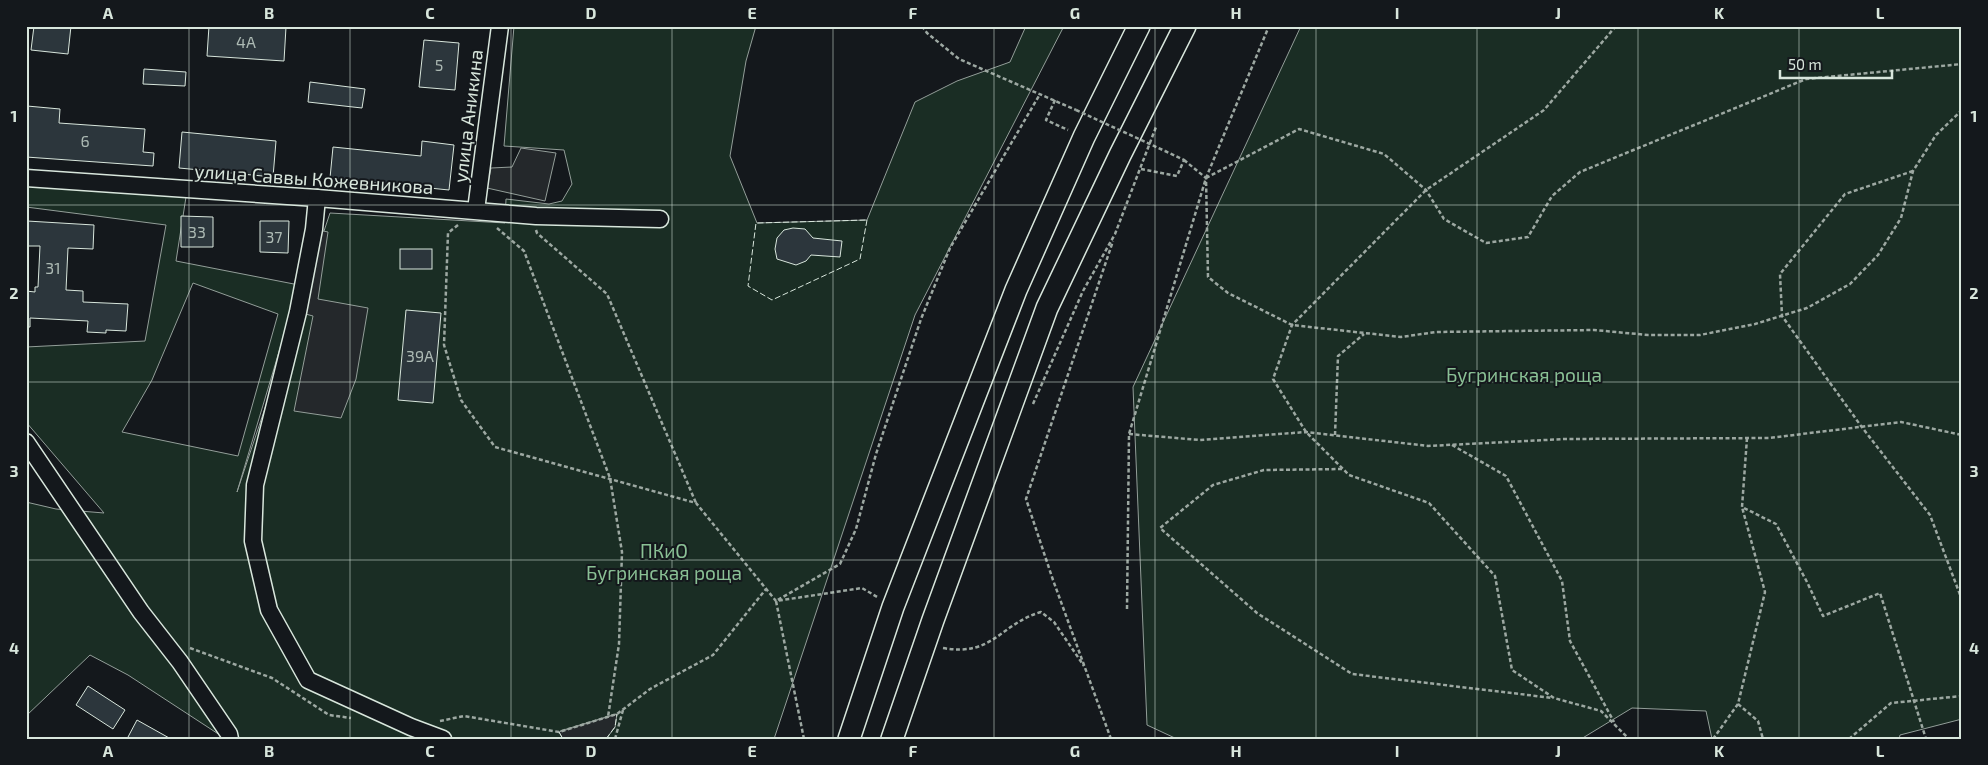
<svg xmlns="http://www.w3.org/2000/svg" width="1988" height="765" font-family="'Exo 2',sans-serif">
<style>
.green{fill:#1a2d24;stroke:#939e99;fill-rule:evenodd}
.parking{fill:#24282b;stroke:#939e99}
.building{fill:#2c363c;stroke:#d8e6dc}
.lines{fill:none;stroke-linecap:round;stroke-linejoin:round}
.minor-casing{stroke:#d8e6dc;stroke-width:19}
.major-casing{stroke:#d8e6dc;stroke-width:24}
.path{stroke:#9da8a2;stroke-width:2.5;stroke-dasharray:4 2.5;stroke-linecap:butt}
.minor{stroke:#14181c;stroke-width:16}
.major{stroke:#14181c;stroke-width:21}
.path-bridge{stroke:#9da8a2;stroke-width:2.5;stroke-dasharray:4 2.5;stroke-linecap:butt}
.fence{stroke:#d8e6dc;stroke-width:1;stroke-dasharray:6 2.5;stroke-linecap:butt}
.grid{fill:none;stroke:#d8e6dc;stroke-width:1;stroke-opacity:0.55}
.labels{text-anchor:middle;stroke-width:4;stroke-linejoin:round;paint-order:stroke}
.number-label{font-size:16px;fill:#adbab4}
.street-label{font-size:19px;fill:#d8e6dc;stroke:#14181c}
.park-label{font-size:19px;fill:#8ac095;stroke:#14181c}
.neatline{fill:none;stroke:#d8e6dc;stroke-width:2}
.grid-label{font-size:16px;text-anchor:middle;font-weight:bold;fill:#d8e6dc}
</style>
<rect width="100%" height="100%" fill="#14181c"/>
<g class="green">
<path d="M514,26H756L746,61L730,156L757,223L867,220L915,102L957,81L1010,62L1026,26H1064L915,315L774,739H606L615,727L616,714L560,731L563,739H226L128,675L90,655L26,716V502L56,509L104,513L26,422V347L145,341L166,225L26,207V189L28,184L186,197L176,261L299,285L237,492L330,213L505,223L506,199L549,204L562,201L572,184L564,150L504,146ZM193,283L278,314L238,456L122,432L152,380Z"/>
<path d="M1301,26H1962V719L1900,735L1899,739H1712L1706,711L1632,708L1581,739H1177L1147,725L1133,387Z"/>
</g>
<g class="parking">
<path d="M521,148L556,153L545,201L487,188L491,168L512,167Z"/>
<path d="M314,229L328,232L318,299L368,308L356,379L341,418L294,411L313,316L298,312Z"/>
<path d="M617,714L615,727L606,739H563L559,732Z"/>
</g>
<g class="building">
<path d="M34,26H71L68,54L31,50Z"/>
<path d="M209,26L286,27L284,61L207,56Z"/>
<path d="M424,40L459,43L455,90L419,87Z"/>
<path d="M144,69L186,72L185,86L143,84Z"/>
<path d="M310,82L365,89L362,108L308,102Z"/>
<path d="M27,106L60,109L59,123L145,129L143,152L154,153L153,166L26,157Z"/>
<path d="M182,132L276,141L273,177L179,168Z"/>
<path d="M422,141L454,145L449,190L330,178L333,147L421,156Z"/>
<path d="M181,216L213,217V247H181Z"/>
<path d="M27,221L94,225L93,249L68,248L66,290L83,291V302L128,304L126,331L106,330V333L87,332L88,321L30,318V327H26V291L35,292V287H38L40,246H26Z"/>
<path d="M260,221H289L288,253L260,252Z"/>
<path d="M793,228L805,229L813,238L842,241L840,257L811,255L806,261L796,265L777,259L775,249L777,238L784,230Z"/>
<rect x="400" y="249" width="32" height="20"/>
<path d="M406,310L441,313L433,403L398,400Z"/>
<path d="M88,686L125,710L113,729L76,705Z"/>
<path d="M137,720L171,739H132L128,737Z"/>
</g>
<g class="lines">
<defs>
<g id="minor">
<path d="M26,178L317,198L536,216L660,219"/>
<path d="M317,198L314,229L298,312L255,485L253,541L269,610L308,680L411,727L443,739"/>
<path d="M476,210L500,26"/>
<path d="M26,442L141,612L180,662L229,734L230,739"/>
</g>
<g id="major">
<path d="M849,739L893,607L1016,290L1084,137L1139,26"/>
<path d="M892,739L933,620L1047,308L1120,155L1185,26"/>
</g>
</defs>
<use href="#minor" class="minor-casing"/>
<use href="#major" class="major-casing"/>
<g class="path">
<path d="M922,26L927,33L959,59L1076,110"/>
<path d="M1616,26L1544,110L1426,190L1292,325L1273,379L1306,432L1349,475L1429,503L1495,576L1512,670L1554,698L1601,711L1629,739"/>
<path d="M1055,100L1046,120L1068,130"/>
<path d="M1184,160L1206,178L1208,277L1228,293L1292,325L1401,337L1436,332L1594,330L1648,335H1700L1755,324L1807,308L1850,284L1878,255L1901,218L1913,171L1936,135L1962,110"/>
<path d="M1141,169L1177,176L1184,160L1165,151"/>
<path d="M1913,171L1845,194L1780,274L1782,316L1861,426L1930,515L1962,600"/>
<path d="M1206,178L1299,129L1384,154L1426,190L1444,219L1486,243L1528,237L1552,196L1580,172L1806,79L1962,64"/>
<path d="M458,225L448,233L444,345L461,400L495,447L696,503L776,601L862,588L879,598"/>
<path d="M497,228L524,251L610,478L622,552L619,644L608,717"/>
<path d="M536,230L537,233L607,294L696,503"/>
<path d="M1033,404L1083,291L1115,234L1156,127"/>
<path d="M1129,434L1200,440L1306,432L1428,446L1565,439L1769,438L1901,422L1962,435"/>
<path d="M1335,435L1338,356L1364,334"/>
<path d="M1747,438L1742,507L1776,524L1807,582L1823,616L1880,593L1926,739"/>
<path d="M1452,445L1506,476L1562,581L1570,641L1614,722"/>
<path d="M1342,469L1264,470L1213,485L1160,528L1257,613L1352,674L1553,698"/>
<path d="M1127,609L1129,434L1206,178L1269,26"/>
<path d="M190,648L272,678L329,715L351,718"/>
<path d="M943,648C993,657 1000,624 1041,612L1054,622L1084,666"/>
<path d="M1738,704L1758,721L1763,739"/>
<path d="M440,721L464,716L559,732L617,714L650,689L713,655L766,589"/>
<path d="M615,739L623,710"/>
<path d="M804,739L776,601L840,564L856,529L876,454L921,319L950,248L1040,94"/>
<path d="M1111,739L1053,580L1026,499L1113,241"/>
<path d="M1713,739L1738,704L1765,592L1742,507"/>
<path d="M1849,739L1891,703L1962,696"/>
</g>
<use href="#minor" class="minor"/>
<use href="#major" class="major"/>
<path class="path-bridge" d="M1076,110L1165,151"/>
<g class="fence">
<path d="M867,220L860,259L772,300L748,286L756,223Z"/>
<path d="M559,732L563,739"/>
<path d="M606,739L615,727L617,714"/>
</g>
</g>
<path class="grid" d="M189,26V739M350,26V739M511,26V739M672,26V739M833,26V739M994,26V739M1155,26V739M1316,26V739M1477,26V739M1638,26V739M1799,26V739M26,205H1962M26,382H1962M26,560H1962"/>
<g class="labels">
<g class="number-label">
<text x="246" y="48">4А</text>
<text x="439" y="71">5</text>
<text x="85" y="147">6</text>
<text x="197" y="238">33</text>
<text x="274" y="243">37</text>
<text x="53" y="274">31</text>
<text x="420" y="362">39А</text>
</g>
<g class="street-label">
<text transform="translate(468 116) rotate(-83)" y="7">улица Аникина</text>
<text transform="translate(314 179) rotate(4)" y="7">улица Саввы Кожевникова</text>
</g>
<g class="park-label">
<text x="1524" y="382">Бугринская роща</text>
<text x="664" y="558">ПКиО<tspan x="664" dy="22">Бугринская роща</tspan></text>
</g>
</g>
<rect width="1988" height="765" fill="none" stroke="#14181c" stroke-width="55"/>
<path d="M1780 70v8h112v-8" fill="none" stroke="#d8e6dc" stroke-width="2.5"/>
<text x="1788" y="70" font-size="15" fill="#d8e6dc" stroke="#14181c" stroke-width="4" paint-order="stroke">50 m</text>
<rect x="28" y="28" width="1932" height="710" class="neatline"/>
<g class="grid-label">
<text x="108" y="19">A</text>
<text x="269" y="19">B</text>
<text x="430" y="19">C</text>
<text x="591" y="19">D</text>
<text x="752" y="19">E</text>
<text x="913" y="19">F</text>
<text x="1075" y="19">G</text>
<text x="1236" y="19">H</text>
<text x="1397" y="19">I</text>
<text x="1558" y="19">J</text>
<text x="1719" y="19">K</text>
<text x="1880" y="19">L</text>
<text x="14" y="122">1</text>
<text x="1974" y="122">1</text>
<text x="14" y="299">2</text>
<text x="1974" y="299">2</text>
<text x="14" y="477">3</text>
<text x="1974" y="477">3</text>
<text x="14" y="654">4</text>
<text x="1974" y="654">4</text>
<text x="108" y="757">A</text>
<text x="269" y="757">B</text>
<text x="430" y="757">C</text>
<text x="591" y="757">D</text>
<text x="752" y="757">E</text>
<text x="913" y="757">F</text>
<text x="1075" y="757">G</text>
<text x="1236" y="757">H</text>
<text x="1397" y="757">I</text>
<text x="1558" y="757">J</text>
<text x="1719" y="757">K</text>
<text x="1880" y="757">L</text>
</g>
</svg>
